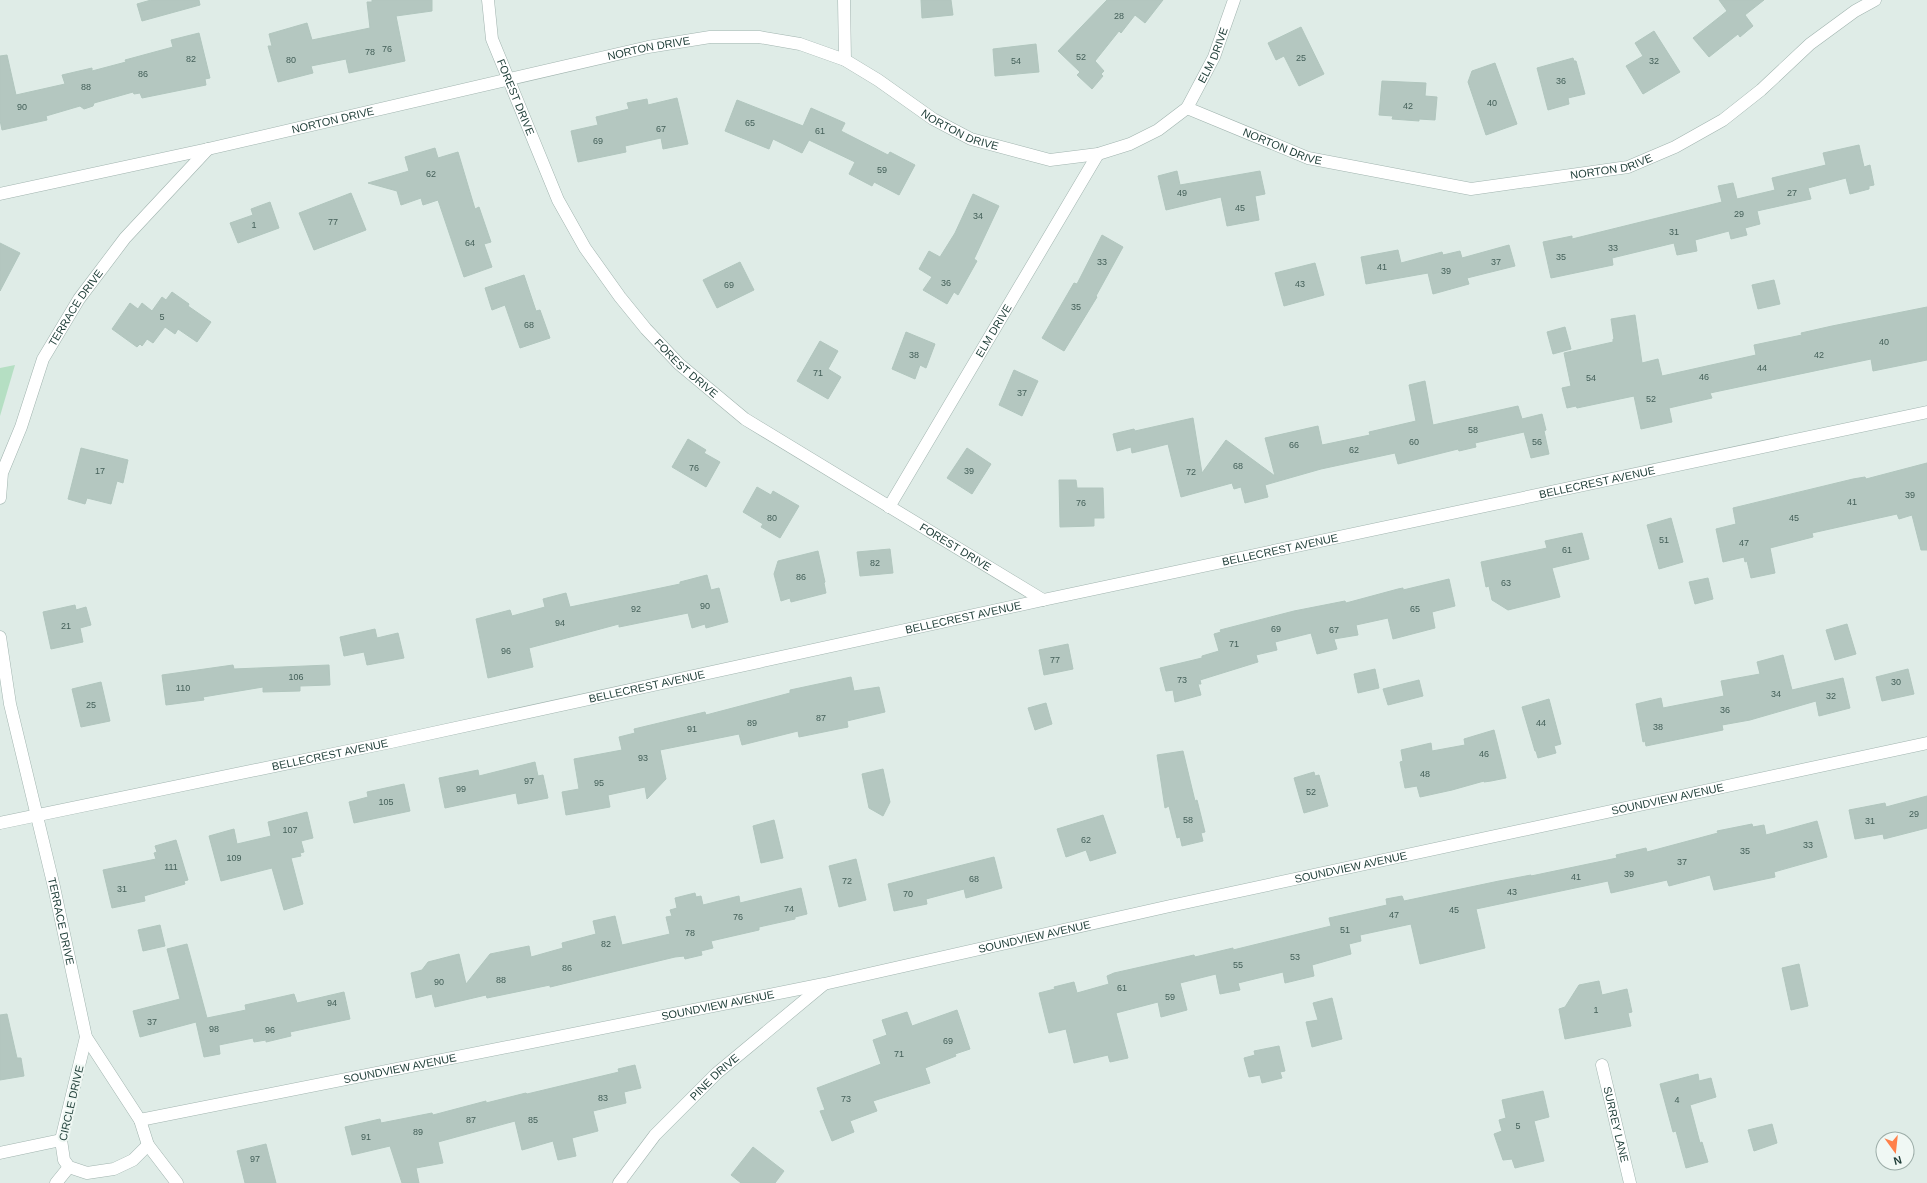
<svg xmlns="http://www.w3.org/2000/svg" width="1927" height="1183" font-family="Helvetica,sans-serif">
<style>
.green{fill:#b5dfc3}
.building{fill:#b4c7c0;stroke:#b1c6be}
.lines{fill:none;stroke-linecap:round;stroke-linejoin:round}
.street-casing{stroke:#a1b4af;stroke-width:13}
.street{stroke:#fff;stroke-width:12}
.labels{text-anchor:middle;stroke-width:4;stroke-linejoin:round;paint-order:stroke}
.number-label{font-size:9px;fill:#446059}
.street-label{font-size:11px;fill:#1e3d37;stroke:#f0f8f4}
</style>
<rect width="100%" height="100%" fill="#dfece7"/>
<path class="green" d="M15,365L0,416V368Z"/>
<g class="building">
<path d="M151,0H199L200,5L142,21L137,4Z"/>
<path d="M372,0H432V11L396,16L405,61L349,73L346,59L311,66L313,73L278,82L268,46H272L269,34L307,23L312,40L370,28L367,2H372Z"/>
<path d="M921,0H951L953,15L922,18Z"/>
<path d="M1107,0H1163L1145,23L1135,15L1121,33L1119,31L1095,61L1104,71L1101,74L1103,76L1092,89L1077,75L1080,72L1058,51Z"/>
<path d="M1719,0H1764L1745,15L1753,26L1740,37L1738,34L1709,57L1693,38L1727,11Z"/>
<path d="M1301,27L1324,74L1299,86L1284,56L1276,60L1268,43Z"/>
<path d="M1654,31L1680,72L1643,94L1626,66L1643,56L1635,43Z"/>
<path d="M199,33L210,78L205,79L206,85L142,98L140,93L134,94L133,92L94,103L93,106L84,109L80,106L46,116L47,120L2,130L0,120V56L7,55L16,95L65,84L62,75L92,68V71L126,62L125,60L173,47L171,40Z"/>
<path d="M1036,44L1039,72L995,76L993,49Z"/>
<path d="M1573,58L1574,61H1576L1585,94L1568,98L1569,104L1548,110L1537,68Z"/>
<path d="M1495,63L1517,124L1486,135L1468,82L1472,71Z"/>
<path d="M1382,81L1426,83L1425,96L1437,97L1435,120L1419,119V121L1392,119L1393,116L1379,115Z"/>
<path d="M677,98L688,144L663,149L661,138L625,146L626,152L578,162L571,131L598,125L596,117L629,109L627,103L647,99L648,105Z"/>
<path d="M737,100L803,126L811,108L845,123L841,131L888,155L890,152L915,165L899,195L874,182L872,186L849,174L855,162L809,140L802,153L773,139L769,149L725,131Z"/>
<path d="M1859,145L1864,167L1870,165L1874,185L1869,186V189L1850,194L1846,178L1808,188L1811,199L1757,211L1760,224L1745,228L1747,235L1731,239L1729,231L1695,240L1697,251L1677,255L1674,243L1612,258L1613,265L1551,278L1543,242L1572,236V239L1722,202L1718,186L1733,183L1737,199L1775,190L1772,178L1826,165L1823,153Z"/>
<path d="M435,148L438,158L458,152L475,209L479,207L491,242L484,244L492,267L464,277L438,200L423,205L421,198L401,205L397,191L368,183L409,171L405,157Z"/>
<path d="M1177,171L1180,185L1260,171L1265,194L1255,196L1259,220L1227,226L1221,197L1166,210L1158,176Z"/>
<path d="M351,193L366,230L314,250L299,213Z"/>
<path d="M973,194L999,206L974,259L977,261L958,295L954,292L947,304L923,290L932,277L919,269L929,251L940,257L955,233Z"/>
<path d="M270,202L279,228L238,243L230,223L253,215L251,209Z"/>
<path d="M1102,235L1123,247L1096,296L1097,297L1064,351L1042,338L1074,283L1077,284Z"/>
<path d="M0,243L20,253L0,291Z"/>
<path d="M1509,245L1515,266L1467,278L1469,284L1433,294L1428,273L1366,284L1361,257L1398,250L1401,263L1442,252L1443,255L1460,251L1462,258Z"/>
<path d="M740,262L754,290L717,308L703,280Z"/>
<path d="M1315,263L1324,295L1284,306L1275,273Z"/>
<path d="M524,275L536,311L540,310L550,338L520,348L505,305L492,310L485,288Z"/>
<path d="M1774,280L1780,304L1758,309L1752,285Z"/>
<path d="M172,292L189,304L188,306L211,322L197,342L178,329L175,334L165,327L153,343L147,339L142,346L140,344L137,347L112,329L130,303L138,309L142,303L152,311L162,297L166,300Z"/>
<path d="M1927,307V360L1873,371L1871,359L1710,393L1712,398L1669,408L1672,422L1641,429L1634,396L1577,408L1576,406L1567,408L1562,388L1571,386L1564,353L1613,342V339H1614L1611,319L1635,315L1642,363L1658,359L1662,376L1756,355L1754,345L1802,335L1801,333L1832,326Z"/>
<path d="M1565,327L1571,349L1553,354L1547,332Z"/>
<path d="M906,332L935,344L926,368L920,365L915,379L892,369Z"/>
<path d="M820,341L838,351L828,369L841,377L828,399L797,381Z"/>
<path d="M1014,370L1038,381L1022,416L999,405Z"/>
<path d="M1425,381L1433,425L1518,406L1522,419L1542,414L1546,430L1544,431L1549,454L1531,458L1524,432L1475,443L1476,447L1459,451L1458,449L1398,464L1395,453L1321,469L1265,485L1268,497L1245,503L1241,487L1234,489L1232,483L1181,497L1168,444L1132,453L1131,447L1117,451L1113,434L1134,429L1135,431L1193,418L1202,473L1226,440L1275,476L1265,438L1318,426L1322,445L1370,435L1369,432L1416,421L1409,385Z"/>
<path d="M688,439L706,450L704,453L720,462L706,487L672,467Z"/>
<path d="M81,448L128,460L123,483L117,481L111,504L87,498L85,504L68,499Z"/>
<path d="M967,448L991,464L972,494L947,478Z"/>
<path d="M1927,463V550H1921L1912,515L1899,519L1897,514L1812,533L1813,537L1770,548L1775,573L1751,578L1747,561L1745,562L1744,557L1723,562L1716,529L1736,524L1733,508L1853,479L1865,477L1866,479Z"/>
<path d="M1059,480H1076L1077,488H1103L1104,518H1094V526L1060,527Z"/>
<path d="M757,487L771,495L773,491L799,506L780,538L761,527L763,524L743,512Z"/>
<path d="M1671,518L1683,562L1659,569L1647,525Z"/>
<path d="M1582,533L1589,559L1552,568L1560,597L1508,610L1492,600L1489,586L1486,587L1481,562L1547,548L1545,541Z"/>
<path d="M890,549L893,573L860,576L857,552Z"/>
<path d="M818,551L825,582L824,583L826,593L791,602L790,598L781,601L774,574L778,561Z"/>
<path d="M707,575L711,590L719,588L728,622L706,628L705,624L692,628L688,613L619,627V624L529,648L533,667L488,678L476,619L510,610L512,616L545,607L543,599L566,593L570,607L680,584V582Z"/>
<path d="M1708,578L1713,599L1695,604L1689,582Z"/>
<path d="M1449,579L1455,606L1432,612L1435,628L1393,639L1388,618L1356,625L1358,635L1334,639L1337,649L1317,654L1311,633L1275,642L1277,650L1256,655L1258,662L1200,680L1201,684H1198L1201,695L1175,702L1173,690L1166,691L1160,668L1202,658V656L1219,651L1214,634L1221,632L1220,630L1294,611L1345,601L1346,603L1398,589L1403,588V590Z"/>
<path d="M75,605L76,610L86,607L91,625L80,628L83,642L51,649L43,612Z"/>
<path d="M1847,624L1856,654L1835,660L1826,630Z"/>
<path d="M375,629L377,638L398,633L404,658L367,665L364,652L344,656L340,637Z"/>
<path d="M1068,644L1073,669L1044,675L1039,650Z"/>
<path d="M1783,655L1792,690L1843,678L1850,708L1819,716L1816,701L1750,720L1722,725L1723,730L1646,746L1645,741L1643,742L1636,704L1661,698L1663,708L1724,696L1721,681L1760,674L1757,662Z"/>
<path d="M233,665L234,669L329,665L330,685L300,686V691L263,692V687L203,697L204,700L166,705L162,675Z"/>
<path d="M1375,669L1379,688L1358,693L1354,674Z"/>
<path d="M1908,669L1914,694L1882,701L1876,677Z"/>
<path d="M851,677L854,691L879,687L885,712L847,721L848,727L799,737L798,731L742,745L739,734L660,750L666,779L647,799L645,787L608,795L610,807L566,815L562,792L579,789L574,759L622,750L619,737L635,733L634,729L705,712L706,715L790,693V690Z"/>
<path d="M1419,680L1423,696L1388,705L1383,689Z"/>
<path d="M101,682L110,721L81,727L72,689Z"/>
<path d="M1549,699L1561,744L1554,746L1556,753L1538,758L1536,751H1535L1522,707Z"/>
<path d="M1046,703L1052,724L1035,730L1028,708Z"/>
<path d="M1494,730L1506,778L1491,781L1484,782V781L1452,790L1420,797L1417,786L1405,788L1400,762L1403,761L1401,750L1431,743L1432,751L1465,745L1464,739Z"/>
<path d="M1183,751L1195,801L1197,800L1205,832L1201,833L1203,841L1182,846L1180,837L1177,838L1169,806L1165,808L1157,755Z"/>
<path d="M535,762L538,776L543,775L548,798L518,804L516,793L445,808L439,778L478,770L479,776Z"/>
<path d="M883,769L890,802L883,816L869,808L862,774Z"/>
<path d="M1314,772L1315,776L1319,775L1328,806L1304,813L1294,778Z"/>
<path d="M404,784L410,811L354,823L349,802L368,797L367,792Z"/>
<path d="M1927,796V828L1884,839L1883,834L1855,839L1849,810L1885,803L1886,807Z"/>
<path d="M307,812L313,838L301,841L304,852L300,853L301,856L291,858L303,904L284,910L272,868L221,881L209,836L234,829L237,844L271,836L268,822Z"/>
<path d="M1103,815L1116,853L1090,861L1086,850L1066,857L1057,829Z"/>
<path d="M774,820L783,858L761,863L753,826Z"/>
<path d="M1817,821L1827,857L1774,872L1775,877L1714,890L1710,875L1669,886L1667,880L1611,893L1608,881L1476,909L1485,948L1420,964L1411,924L1360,935L1361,941L1349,944L1351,954L1312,965L1314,976L1285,983L1283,972L1238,983L1240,990L1220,994L1216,974L1180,983L1187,1010L1161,1017L1158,1002L1116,1013L1128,1058L1110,1062L1108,1055L1074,1063L1066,1029L1049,1033L1039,993L1055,989L1054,987L1074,982L1077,993L1109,984L1107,976L1114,973L1194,955L1195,957L1233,948V950L1331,926L1329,918L1387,905L1386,899L1402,896L1404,901L1499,881L1531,875V876L1617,858L1616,855L1646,848L1647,852L1718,833L1717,831L1752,824L1753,827L1764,825L1766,835Z"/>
<path d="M176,840L188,880L184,881L185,884L144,896L145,901L112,908L103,870L156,859L154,853L157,852L155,846Z"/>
<path d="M994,857L1002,888L966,898L964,889L926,899L927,904L894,911L888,884Z"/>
<path d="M856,859L866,900L839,907L829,866Z"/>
<path d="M801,888L807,914L795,917V919L759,927V930L711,941L713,948L701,951L702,955L685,959L684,956L675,957L550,987V985L487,998L486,995L435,1007L432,994L416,998L411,973L422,970L428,962L459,954L466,984L490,954L529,946L531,957L563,948L562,943L596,934L593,921L615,916L622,945L670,934L666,917L672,916L670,910L677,908L675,898L695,893L696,897L701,896L703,905L739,896L740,903Z"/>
<path d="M160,925L165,946L143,951L138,930Z"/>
<path d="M187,944L207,1018L246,1010L245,1005L294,994L297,1003L344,992L350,1019L290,1032L291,1036L266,1042V1040L254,1042L253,1038L219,1045L220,1054L204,1057L196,1022L140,1037L133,1011L180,999L167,949Z"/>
<path d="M1799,964L1808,1006L1791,1010L1782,968Z"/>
<path d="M1599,981L1602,995L1627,989L1632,1012L1628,1013L1631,1026L1565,1039L1559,1009L1565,1007L1579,985Z"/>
<path d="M1332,998L1342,1039L1312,1047L1306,1022L1318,1020L1313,1003Z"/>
<path d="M957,1010L970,1049L955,1054L956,1056L925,1068L930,1083L873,1101L877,1111L850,1121L854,1132L832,1141L820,1111L825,1110L817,1088L881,1064L873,1040L887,1035L882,1020L907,1012L912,1026Z"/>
<path d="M7,1014L17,1058H21L24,1076L0,1080V1015Z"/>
<path d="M1279,1046L1285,1071L1280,1072L1282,1078L1262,1083L1260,1075L1249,1077L1244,1058L1255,1055L1254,1051Z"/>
<path d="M635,1065L641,1088L624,1092L626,1103L593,1111L598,1131L572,1138L576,1156L558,1160L553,1141L522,1150L515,1121L438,1142L443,1163L416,1168L419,1183H402L390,1146L352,1155L345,1127L380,1119L381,1123L432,1113L433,1115L486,1101V1103L526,1093L527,1094L619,1072L618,1069Z"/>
<path d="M1698,1074L1699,1081L1711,1078L1716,1097L1690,1105L1700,1143L1702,1142L1708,1162L1686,1168L1676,1131L1673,1132L1660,1084Z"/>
<path d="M1543,1091L1549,1117L1534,1121L1544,1161L1515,1168L1512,1159L1503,1160L1494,1134L1502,1131L1499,1120L1506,1118L1502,1100Z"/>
<path d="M1772,1124L1777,1143L1754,1151L1748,1130Z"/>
<path d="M266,1144L276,1183H245L237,1151Z"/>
<path d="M753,1147L784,1171L775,1183H741L731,1175Z"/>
</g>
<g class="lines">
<defs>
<g id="street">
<path id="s1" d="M488,0L492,39L558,200L585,248L620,297L646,329L679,364L745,419L1043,600"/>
<path d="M844,0L845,60"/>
<path id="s2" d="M1187,108L1214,57L1234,0"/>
<path id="s3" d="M0,194L208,149L648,47L710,37H759L800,44L845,60L878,80L933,119L971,139L1050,160L1098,154L1130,144L1158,130L1187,108L1308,158L1471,189L1628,167L1675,147L1723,120L1761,90L1810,44L1855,11L1875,0"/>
<path id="s4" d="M0,498L2,473L21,427L43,359L79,299L125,238L208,149"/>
<path id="s5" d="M889,507L1098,154"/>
<path id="s6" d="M0,637L10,704L54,887L86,1037L140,1120L148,1145L177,1183"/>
<path id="s7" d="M0,823L391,742L1043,600L1927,412"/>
<path d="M86,1037L61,1140L64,1160L69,1167L87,1173L114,1169L133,1160L148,1145"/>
<path id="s8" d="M1602,1065L1630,1183"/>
<path id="s9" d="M140,1120L824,984L1170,906L1927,743"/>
<path d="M0,1153L61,1140"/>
<path d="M56,1183L69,1167"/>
<path id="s10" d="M619,1183L655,1135L717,1073L823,985"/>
</g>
</defs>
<use href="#street" class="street-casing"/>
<use href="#street" class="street"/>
</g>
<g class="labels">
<g class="number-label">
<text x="1119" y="19">28</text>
<text x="387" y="52">76</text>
<text x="370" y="55">78</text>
<text x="1081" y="60">52</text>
<text x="1301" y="61">25</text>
<text x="191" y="62">82</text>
<text x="291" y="63">80</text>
<text x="1016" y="64">54</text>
<text x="1654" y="64">32</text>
<text x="143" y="77">86</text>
<text x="1561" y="84">36</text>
<text x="86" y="90">88</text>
<text x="1492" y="106">40</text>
<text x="1408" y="109">42</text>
<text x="22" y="110">90</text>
<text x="750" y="126">65</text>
<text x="661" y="132">67</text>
<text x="820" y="134">61</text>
<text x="598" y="144">69</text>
<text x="882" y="173">59</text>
<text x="431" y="177">62</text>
<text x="1182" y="196">49</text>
<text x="1792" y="196">27</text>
<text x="1240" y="211">45</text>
<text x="1739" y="217">29</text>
<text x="978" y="219">34</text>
<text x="333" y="225">77</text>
<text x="254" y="228">1</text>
<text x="1674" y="235">31</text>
<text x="470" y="246">64</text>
<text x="1613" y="251">33</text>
<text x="1561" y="260">35</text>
<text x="1102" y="265">33</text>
<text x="1496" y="265">37</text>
<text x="1382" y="270">41</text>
<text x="1446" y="274">39</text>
<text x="946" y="286">36</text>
<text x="1300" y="287">43</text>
<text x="729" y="288">69</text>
<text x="1076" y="310">35</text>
<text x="162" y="320">5</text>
<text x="529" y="328">68</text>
<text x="1884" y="345">40</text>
<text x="914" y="358">38</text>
<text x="1819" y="358">42</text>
<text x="1762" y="371">44</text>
<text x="818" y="376">71</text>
<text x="1704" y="380">46</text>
<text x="1591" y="381">54</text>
<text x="1022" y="396">37</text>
<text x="1651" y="402">52</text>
<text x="1473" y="433">58</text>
<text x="1414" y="445">60</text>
<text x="1537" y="445">56</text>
<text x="1294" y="448">66</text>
<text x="1354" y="453">62</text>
<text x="1238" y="469">68</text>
<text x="694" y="471">76</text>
<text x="100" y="474">17</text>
<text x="969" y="474">39</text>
<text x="1191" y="475">72</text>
<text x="1910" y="498">39</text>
<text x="1852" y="505">41</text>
<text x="1081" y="506">76</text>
<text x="772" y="521">80</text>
<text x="1794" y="521">45</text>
<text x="1664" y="543">51</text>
<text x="1744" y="546">47</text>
<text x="1567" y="553">61</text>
<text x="875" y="566">82</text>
<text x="801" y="580">86</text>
<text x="1506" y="586">63</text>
<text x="705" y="609">90</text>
<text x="636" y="612">92</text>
<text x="1415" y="612">65</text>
<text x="560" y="626">94</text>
<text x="66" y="629">21</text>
<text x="1276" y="632">69</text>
<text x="1334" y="633">67</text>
<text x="1234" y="647">71</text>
<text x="506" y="654">96</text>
<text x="1055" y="663">77</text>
<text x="296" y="680">106</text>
<text x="1182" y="683">73</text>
<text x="1896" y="685">30</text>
<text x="183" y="691">110</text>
<text x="1776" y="697">34</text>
<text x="1831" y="699">32</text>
<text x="91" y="708">25</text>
<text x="1725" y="713">36</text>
<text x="821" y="721">87</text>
<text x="752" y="726">89</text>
<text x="1541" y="726">44</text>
<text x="1658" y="730">38</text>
<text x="692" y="732">91</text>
<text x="1484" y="757">46</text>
<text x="643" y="761">93</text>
<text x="1425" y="777">48</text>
<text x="529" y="784">97</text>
<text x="599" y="786">95</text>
<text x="461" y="792">99</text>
<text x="1311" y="795">52</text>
<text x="386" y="805">105</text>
<text x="1914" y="817">29</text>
<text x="1188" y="823">58</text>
<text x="1870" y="824">31</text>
<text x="290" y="833">107</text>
<text x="1086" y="843">62</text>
<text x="1808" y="848">33</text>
<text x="1745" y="854">35</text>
<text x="234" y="861">109</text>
<text x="1682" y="865">37</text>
<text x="171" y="870">111</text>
<text x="1629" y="877">39</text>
<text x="1576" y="880">41</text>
<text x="974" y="882">68</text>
<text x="847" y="884">72</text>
<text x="122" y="892">31</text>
<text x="1512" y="895">43</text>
<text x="908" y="897">70</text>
<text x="789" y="912">74</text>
<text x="1454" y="913">45</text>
<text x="1394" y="918">47</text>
<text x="738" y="920">76</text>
<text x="1345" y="933">51</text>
<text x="690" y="936">78</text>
<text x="606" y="947">82</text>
<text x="1295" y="960">53</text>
<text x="1238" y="968">55</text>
<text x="567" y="971">86</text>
<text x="501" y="983">88</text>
<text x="439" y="985">90</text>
<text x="1122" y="991">61</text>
<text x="1170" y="1000">59</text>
<text x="332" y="1006">94</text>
<text x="1596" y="1013">1</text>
<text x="152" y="1025">37</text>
<text x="214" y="1032">98</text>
<text x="270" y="1033">96</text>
<text x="948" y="1044">69</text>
<text x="899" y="1057">71</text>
<text x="603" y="1101">83</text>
<text x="846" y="1102">73</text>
<text x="1677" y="1103">4</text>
<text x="471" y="1123">87</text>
<text x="533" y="1123">85</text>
<text x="1518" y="1129">5</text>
<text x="418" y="1135">89</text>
<text x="366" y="1140">91</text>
<text x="255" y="1162">97</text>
</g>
<g class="street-label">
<text dy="4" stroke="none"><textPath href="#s3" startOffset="665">NORTON DRIVE</textPath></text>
<text dy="4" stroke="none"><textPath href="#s2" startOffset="59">ELM DRIVE</textPath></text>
<text dy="4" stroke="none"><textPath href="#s1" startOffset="102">FOREST DRIVE</textPath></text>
<text dy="4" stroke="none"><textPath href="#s3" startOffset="341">NORTON DRIVE</textPath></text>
<text dy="4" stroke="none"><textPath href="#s3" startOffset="1001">NORTON DRIVE</textPath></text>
<text dy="4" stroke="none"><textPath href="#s3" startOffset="1349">NORTON DRIVE</textPath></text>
<text dy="4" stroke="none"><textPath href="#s3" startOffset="1685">NORTON DRIVE</textPath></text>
<text dy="4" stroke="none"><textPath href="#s4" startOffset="207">TERRACE DRIVE</textPath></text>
<text dy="4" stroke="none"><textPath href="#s5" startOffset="205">ELM DRIVE</textPath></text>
<text dy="4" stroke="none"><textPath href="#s1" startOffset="426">FOREST DRIVE</textPath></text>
<text dy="4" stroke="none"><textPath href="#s7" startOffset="1633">BELLECREST AVENUE</textPath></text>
<text dy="4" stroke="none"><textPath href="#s1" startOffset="750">FOREST DRIVE</textPath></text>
<text dy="4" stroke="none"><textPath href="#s7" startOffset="1309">BELLECREST AVENUE</textPath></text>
<text dy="4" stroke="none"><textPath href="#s7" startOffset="985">BELLECREST AVENUE</textPath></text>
<text dy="4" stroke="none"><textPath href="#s7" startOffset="661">BELLECREST AVENUE</textPath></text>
<text dy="4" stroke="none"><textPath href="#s7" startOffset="337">BELLECREST AVENUE</textPath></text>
<text dy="4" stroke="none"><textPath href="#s9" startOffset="1561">SOUNDVIEW AVENUE</textPath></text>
<text dy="4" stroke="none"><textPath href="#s9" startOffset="1237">SOUNDVIEW AVENUE</textPath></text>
<text dy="4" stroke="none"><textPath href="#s6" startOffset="291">TERRACE DRIVE</textPath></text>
<text dy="4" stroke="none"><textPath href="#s9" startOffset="913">SOUNDVIEW AVENUE</textPath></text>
<text dy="4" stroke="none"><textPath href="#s9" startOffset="589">SOUNDVIEW AVENUE</textPath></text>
<text dy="4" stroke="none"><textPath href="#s9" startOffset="265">SOUNDVIEW AVENUE</textPath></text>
<text dy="4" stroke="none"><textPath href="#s10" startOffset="143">PINE DRIVE</textPath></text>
<text transform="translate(71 1103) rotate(-77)" y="4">CIRCLE DRIVE</text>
<text dy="4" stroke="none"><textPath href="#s8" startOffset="61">SURREY LANE</textPath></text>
</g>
</g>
<g transform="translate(1895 1151) rotate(165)"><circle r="19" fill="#f0f8f4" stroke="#9cada8"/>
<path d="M0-3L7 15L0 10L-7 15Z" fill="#ff804a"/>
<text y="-6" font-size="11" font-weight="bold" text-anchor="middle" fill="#1e3d37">N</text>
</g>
</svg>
